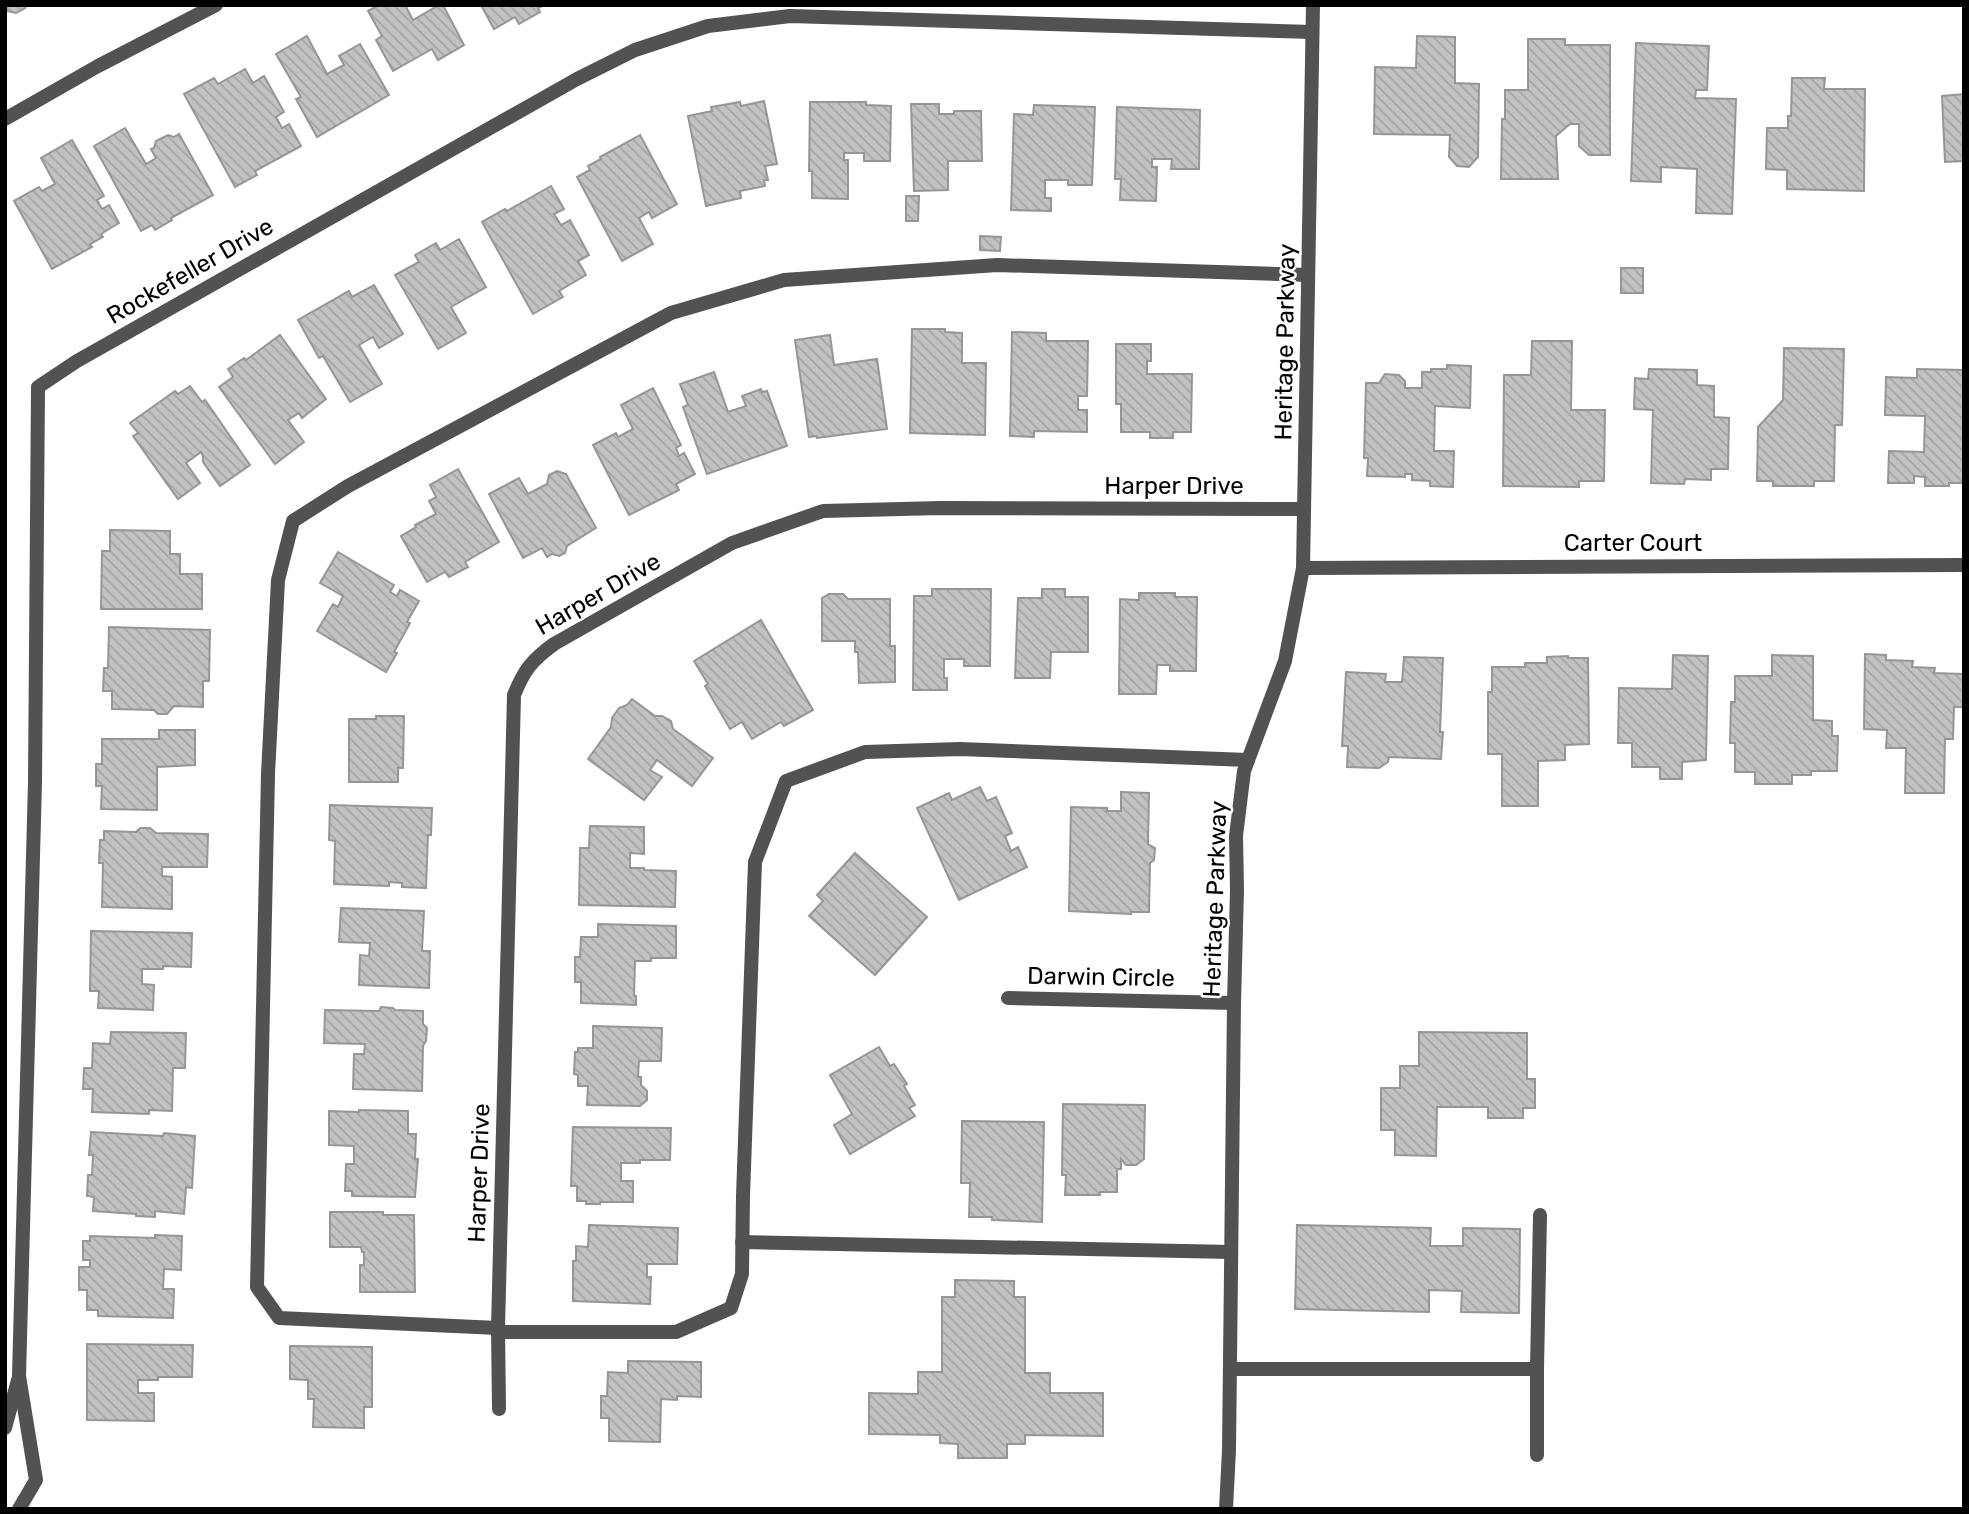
<svg xmlns="http://www.w3.org/2000/svg" width="1969" height="1514" font-family="Rubik,sans-serif">
<style>
.building{fill:url(#building-back-hatch);stroke:#969696;stroke-width:2}
.lines{fill:none;stroke-linecap:round;stroke-linejoin:round}
.lane{stroke:#525252;stroke-width:14}
.street{stroke:#525252;stroke-width:14}
.labels{text-anchor:middle;stroke-width:5;stroke-linejoin:round;paint-order:stroke}
.street-label{font-size:24px;fill:#000;stroke:#fff}
</style>
<defs>
<pattern id="building-back-hatch" width="6" height="6" patternUnits="userSpaceOnUse" patternTransform="scale(1.75)"><rect width="6" height="6" fill="#c2c2c2"/><path d="M-1 5l2 2M0 0l6 6M5-1l2 2" fill="none" stroke="#a5a5a5"/></pattern>
</defs>
<rect width="100%" height="100%" fill="#fff"/>
<g class="building">
<path d="M5,5H26L25,8L16,13L7,11Z"/>
<path d="M379,5H405L413,20L439,5H443L464,45L438,60L432,49L393,71L376,40L382,36L368,11Z"/>
<path d="M481,5H544L538,8L540,12L519,24L515,17L494,29Z"/>
<path d="M307,36L327,74L344,65L339,56L360,44L389,95L317,137L296,99L301,97L276,54Z"/>
<path d="M1417,36L1455,37V83L1479,84L1478,157L1469,167L1457,166L1449,157L1450,135L1374,134L1375,67L1416,68Z"/>
<path d="M1528,39H1565V45H1610V155H1589L1579,146V124H1570L1556,136L1558,179H1501L1502,119H1505V90H1528Z"/>
<path d="M1636,43L1709,46L1707,90H1696L1695,98L1736,99L1732,214L1696,213L1697,169L1661,167V182L1631,181Z"/>
<path d="M245,69L253,83L264,76L284,112L276,117L282,128L289,124L301,146L255,171L257,175L235,187L184,94L214,78L218,84Z"/>
<path d="M1792,78H1825L1824,89H1865L1864,191L1787,189V170L1766,169L1767,128H1788V116H1791Z"/>
<path d="M1964,94V161L1945,162L1942,96Z"/>
<path d="M764,101L777,164L765,166L768,180H764L765,186L740,191L741,198L706,206L688,116L712,111L711,107L740,102L741,106Z"/>
<path d="M810,102H866V105L891,106L890,161H864V153H844V160H848V199L812,198V171H809Z"/>
<path d="M911,104H939V114H954V111H981L982,161H948V190L914,191Z"/>
<path d="M1034,105L1095,107L1092,185H1068V180H1045V198H1051V211L1011,210L1014,114L1033,115Z"/>
<path d="M1117,107L1200,110L1199,169H1171L1172,159H1152V167H1157L1156,201L1120,200L1121,179H1115Z"/>
<path d="M125,128L146,164L156,158L151,149L154,148L156,141L168,135L174,137L179,134L213,195L171,218L172,220L155,230L152,225L141,231L94,146Z"/>
<path d="M640,135L677,204L652,218L649,212L639,218L653,244L622,261L577,177L590,170L588,166L601,159L600,157Z"/>
<path d="M72,140L104,196L97,200L102,209L109,205L119,223L101,234L103,237L90,244L92,247L52,269L14,201L39,187L42,191L55,184L41,158Z"/>
<path d="M551,186L564,209L554,214L561,225L570,220L589,255L578,261L586,275L559,291L563,297L533,314L482,222L505,209L507,211Z"/>
<path d="M906,196H919L918,221H906Z"/>
<path d="M980,236L1001,237L1000,251L980,250Z"/>
<path d="M459,239L486,287L451,307L466,333L438,349L395,275L419,262L415,255L436,243L440,250Z"/>
<rect x="1621" y="268" width="22" height="25"/>
<path d="M374,285L403,334L379,348L373,337L359,345L382,384L350,402L323,356L319,358L298,320L349,291L352,297Z"/>
<path d="M912,329H945V332L962,333V363H986L985,435L910,433Z"/>
<path d="M1012,332L1046,333V341H1088L1087,396H1078V410H1087V432L1034,431V437L1010,436Z"/>
<path d="M280,335L326,399L302,418L299,413L288,420L304,442L275,464L219,387L233,377L228,369L244,358L246,360Z"/>
<path d="M830,335L834,365L877,359L887,429L817,438L816,436L809,437L795,340Z"/>
<path d="M1532,341H1572L1571,410H1605L1604,481H1579V487L1503,486L1504,375H1531Z"/>
<path d="M1116,344H1151V361H1147V374H1192L1191,432H1173V438H1150V432H1121V404H1116Z"/>
<path d="M1784,348L1844,349L1842,425H1835L1834,481H1814V486H1773V481H1757L1758,427L1783,400Z"/>
<path d="M1447,365L1471,366L1470,408L1435,406L1434,451H1454L1453,487L1430,486V481L1412,480V474H1405V477L1367,476L1368,458H1364L1366,383H1379L1385,374L1399,375L1405,381V388H1422V372H1431V369H1447Z"/>
<path d="M1649,369L1697,370V385L1714,386V417L1729,418L1728,469H1711V480L1685,479L1684,484L1651,483L1653,410L1634,409L1635,378L1648,379Z"/>
<path d="M1917,369L1964,370V483H1949V486H1925V477L1914,476V483H1888L1889,451L1924,452L1925,416L1885,415L1886,377L1917,378Z"/>
<path d="M714,372L728,412L746,406L742,396L761,389L762,392L767,391L787,446L707,474L683,407L688,405L680,384Z"/>
<path d="M190,386L202,402L205,400L250,465L220,486L203,462V456L201,452L186,463L200,483L178,499L133,436L138,433L130,423L175,391L178,394Z"/>
<path d="M653,388L681,445L676,448L679,456L684,453L695,474L676,484L679,490L629,515L593,445L616,433L618,437L633,429L621,405Z"/>
<path d="M458,469L499,542L465,562L468,567L449,577L445,572L427,582L401,536L416,527L415,525L436,514L429,501L436,497L430,485Z"/>
<path d="M557,471L566,474L596,528L567,546L565,553L559,556L552,554L547,557L542,548L523,558L489,494L519,478L528,494L547,484L549,475Z"/>
<path d="M110,530L170,531V554H180V574H202V609H101L102,551H110Z"/>
<path d="M338,552L394,585L390,592L397,596L400,590L419,601L407,622L410,623L394,652L397,653L386,672L317,631L333,604L338,607L343,596L320,583Z"/>
<path d="M932,589H991L990,666H964V659H944V678H947V690H913L914,596H932Z"/>
<path d="M1042,589H1065V597H1088V652H1051L1050,678H1015L1018,598H1042Z"/>
<path d="M1139,593H1175V597H1197L1196,671H1170V665H1157L1156,694H1119L1120,599L1139,600Z"/>
<path d="M829,594H843L848,599H890V646H895V682L859,683L858,652H855V641H822V598Z"/>
<path d="M761,620L813,710L784,726L781,722L752,739L742,722L730,729L705,686L708,684L694,661Z"/>
<path d="M109,627L210,630L209,681H203V707L174,706L167,714H158L154,710L112,709V691H103L104,668H108Z"/>
<path d="M1865,654L1886,655V660L1913,661L1912,667L1935,668L1934,673L1963,674V707H1954L1953,739H1945L1944,793H1905L1906,748H1886L1887,730L1864,729Z"/>
<path d="M1673,655L1708,656L1706,760L1682,762V779H1660V767H1632V743H1618L1619,688L1672,689Z"/>
<path d="M1772,655L1813,656V720L1832,721V736H1838L1837,771H1811V775H1792V784H1755V772H1735V743H1730L1731,702H1735V676H1772Z"/>
<path d="M1568,656V658H1588L1589,744L1565,745V760L1538,761V806H1502V754H1488V692H1492V667H1525V663H1547V657Z"/>
<path d="M1404,657L1443,658L1440,732H1443L1441,759L1389,757L1388,762L1379,768L1347,767L1348,746H1342L1346,672L1386,674L1385,682H1402Z"/>
<path d="M632,699L655,716H662L671,721L673,729L713,758L692,786L657,760L650,770L662,777L644,800L588,759L611,727L612,718L619,708L627,705Z"/>
<path d="M376,716H404L403,768H398V782H349V719H376Z"/>
<path d="M159,730H195V765L157,767V810L101,809L102,786H96V764H102V739H159Z"/>
<path d="M980,787L987,801L996,797L1012,833L1005,836L1011,851L1018,847L1027,867L959,900L917,808L949,793L952,800Z"/>
<path d="M1121,792L1149,793L1148,844L1155,848L1154,860L1150,863L1149,912H1131V914L1069,911L1071,807L1107,808V811H1121Z"/>
<path d="M330,805L432,808L431,835H428L426,888L402,887V883L389,882V886L334,884L335,841L329,840Z"/>
<path d="M590,826L644,827V854L630,853V868H644V870L676,871L675,907L579,905L580,848H589Z"/>
<path d="M140,828H150L156,833L208,834L207,867H162V876L172,877V909L102,907L103,863H99L100,840H104V831L136,832Z"/>
<path d="M855,853L927,917L875,975L809,916L823,901L817,895Z"/>
<path d="M341,908L424,911L422,951H430L429,988L359,985L360,955L369,956L370,943L339,942Z"/>
<path d="M598,924L676,926V958H651V961H635L634,996H636V1005L581,1003V982H575V957H580L581,937H598Z"/>
<path d="M91,931L192,933L191,967L163,966V969H142V984L154,985L153,1010L98,1008L99,991H90Z"/>
<path d="M381,1007L393,1008L395,1010L423,1011V1024L427,1028L426,1041L423,1046L422,1091L353,1089L354,1054H364L365,1044L324,1043L325,1010L379,1011Z"/>
<path d="M593,1026L662,1028L661,1061H639L638,1077H641V1085L647,1091V1100L640,1106L587,1105L588,1086H578V1075L574,1074L575,1052H578V1048H593Z"/>
<path d="M111,1032L186,1033L185,1068H173L172,1111L149,1110V1114L92,1112L93,1089H83L84,1068H92L93,1043L110,1044Z"/>
<path d="M1419,1032L1527,1033V1079H1535V1108H1523V1118H1488V1107H1437L1436,1156L1395,1155V1130H1381V1088H1400V1066H1419Z"/>
<path d="M879,1047L890,1066L894,1064L907,1084L904,1086L915,1105L909,1108L915,1116L850,1154L834,1125L852,1114L830,1075Z"/>
<path d="M1063,1104L1145,1105L1144,1159L1136,1165H1126L1121,1159V1169H1117V1192H1100V1195H1065L1066,1175H1062Z"/>
<path d="M359,1110L408,1111V1134H416L415,1159H418L415,1197L352,1196V1191H345L346,1164H354V1146L329,1145V1111L359,1112Z"/>
<path d="M962,1121L1044,1122L1042,1222L992,1220V1217H969L970,1183H961Z"/>
<path d="M573,1127L671,1128L670,1160H640V1163H621V1181H633V1202H600V1204H586V1201H577V1186H571Z"/>
<path d="M91,1132L163,1136L164,1133L195,1136L192,1188L186,1187L184,1214L155,1211V1217L136,1216V1214L93,1211L94,1197L87,1196L88,1175H92L93,1155H89Z"/>
<path d="M330,1212H383V1215H414L415,1292H360V1265H364V1252H362L361,1247H330Z"/>
<path d="M589,1225L678,1228L677,1264H647V1277H651L650,1304L573,1301V1261H576V1246L588,1247Z"/>
<path d="M1297,1225L1431,1228L1430,1246H1463V1228L1520,1229L1519,1313L1461,1312L1462,1291L1429,1290V1312L1295,1309Z"/>
<path d="M155,1235L182,1236L181,1270L164,1269L163,1289H174L173,1318L98,1316V1310H87V1290H79V1267H90V1260H83V1241H90V1236L155,1238Z"/>
<path d="M955,1280L1014,1281V1297H1025V1373H1050V1393H1103V1436L1025,1435V1444H1007V1458H958V1444L940,1443V1435L869,1434V1393L918,1394V1372H942V1297H955Z"/>
<path d="M87,1344L193,1345L192,1377H158V1380H138V1393H154V1421L87,1420Z"/>
<path d="M290,1346L372,1347V1407H364V1428L313,1427L314,1399H308V1380L290,1379Z"/>
<path d="M628,1361L701,1362V1397L677,1396V1400L661,1399L660,1442L609,1441V1418H601V1396H607L608,1372L628,1373Z"/>
</g>
<g class="lines">
<g class="lane">
<path d="M5,119L98,66L216,5"/>
<path d="M742,1242L1231,1252"/>
<path d="M498,1328L279,1318L257,1287L268,774L278,580L293,521L348,486L671,313L784,280L997,265L1308,275"/>
<path d="M498,1332H676L731,1308L742,1274L743,1196L755,862L786,781L865,752L960,749L1248,760"/>
<path d="M1230,1369H1537L1540,1215"/>
<path d="M1537,1369V1455"/>
</g>
<g class="street">
<path d="M1303,568L1964,565"/>
<path d="M1008,998L1234,1003"/>
<path d="M499,1409L498,1328L514,695C524,670 532,660 554,644L732,543L823,511L941,508L1304,509"/>
<path d="M5,1428L18,1380"/>
<path d="M19,1509L36,1480L19,1376L35,782L38,387L77,361L577,79L635,50L708,26L790,16L1312,32"/>
<path d="M1226,1509L1229,1450L1234,1003L1237,890L1236,836L1244,771L1285,661L1303,568L1313,5"/>
</g>
</g>
<g class="labels">
<g class="street-label">
<text transform="translate(190 271) rotate(-30)" y="8">Rockefeller Drive</text>
<text transform="translate(1285 342) rotate(-89)" y="8">Heritage Parkway</text>
<text x="1174" y="494">Harper Drive</text>
<text x="1633" y="551">Carter Court</text>
<text transform="translate(598 594) rotate(-30)" y="8">Harper Drive</text>
<text transform="translate(1215 899) rotate(-88)" y="8">Heritage Parkway</text>
<text transform="translate(1101 977) rotate(1)" y="8">Darwin Circle</text>
<text transform="translate(479 1173) rotate(-88)" y="8">Harper Drive</text>
</g>
</g>
<rect width="1969" height="1514" fill="none" stroke="#000000" stroke-width="14"/>
</svg>
